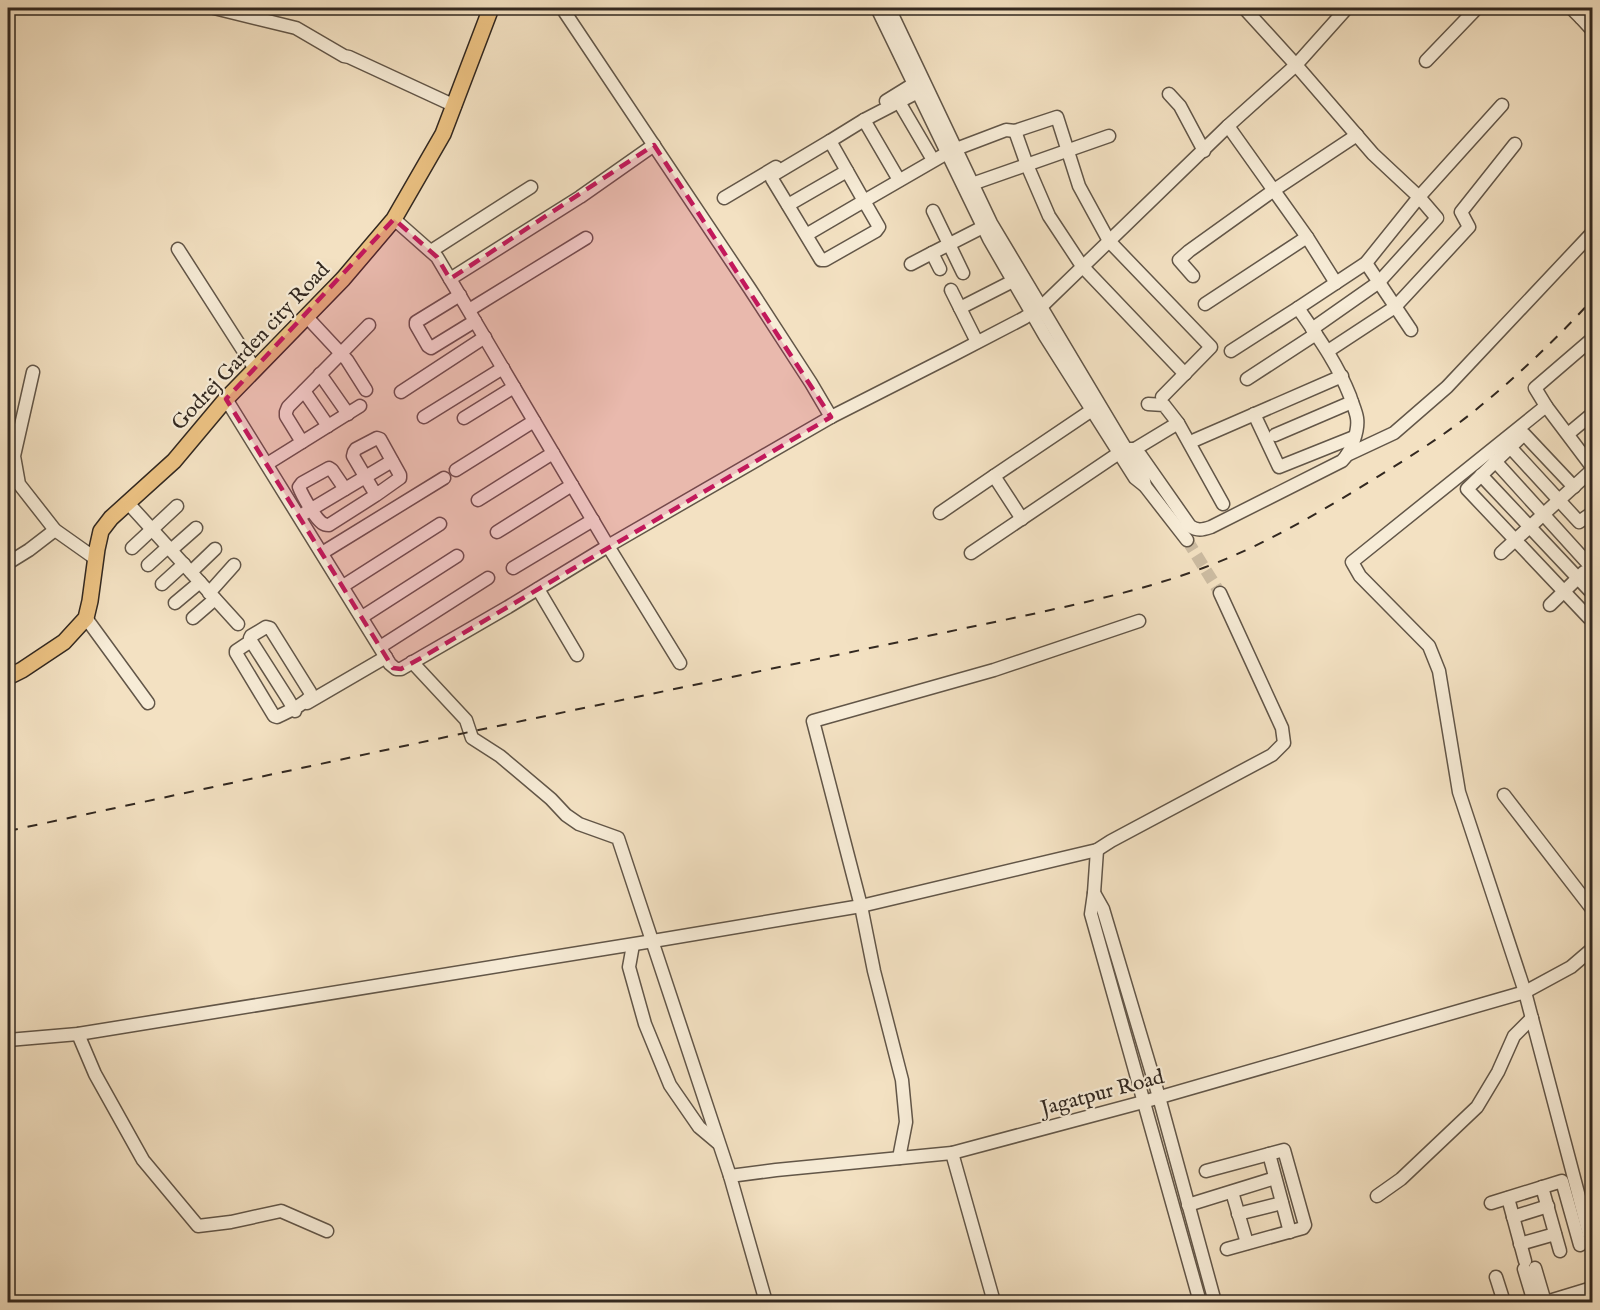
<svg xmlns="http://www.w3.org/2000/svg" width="1600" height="1310" font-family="'IM FELL English',serif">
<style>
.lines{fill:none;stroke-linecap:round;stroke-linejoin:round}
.minor-tunnel{stroke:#ccbca2;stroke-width:12;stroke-dasharray:12 6;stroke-linecap:butt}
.minor-casing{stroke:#625648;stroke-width:15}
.major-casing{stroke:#322820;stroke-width:18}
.minor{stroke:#f7ecd7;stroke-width:12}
.major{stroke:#eac081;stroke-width:15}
.rail{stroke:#322820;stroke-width:2;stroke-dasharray:10 10;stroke-linecap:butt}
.marked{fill:#c2185b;fill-opacity:0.2;stroke:#c2185b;stroke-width:4.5;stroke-dasharray:12 8;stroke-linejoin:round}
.labels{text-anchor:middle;stroke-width:4.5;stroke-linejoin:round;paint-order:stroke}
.street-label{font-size:21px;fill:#322820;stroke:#f7ecd7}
</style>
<rect width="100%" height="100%" fill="#f3e1c2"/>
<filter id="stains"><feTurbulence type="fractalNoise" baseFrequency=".00333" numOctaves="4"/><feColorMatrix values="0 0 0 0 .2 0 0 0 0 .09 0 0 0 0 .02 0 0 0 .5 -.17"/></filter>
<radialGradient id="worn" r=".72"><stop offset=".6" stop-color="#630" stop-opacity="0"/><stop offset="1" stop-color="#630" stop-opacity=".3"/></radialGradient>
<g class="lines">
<path class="minor-tunnel" d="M1187,540L1220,593"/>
<defs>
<g id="minor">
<path d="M214,8L296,28L344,56L349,57L455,106"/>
<path d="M562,8L750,289L811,383L831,417"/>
<path d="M877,8L989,239L1045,336L1135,478L1145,486L1187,540"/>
<path d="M889,8L991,223L1126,449L1143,475L1145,486"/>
<path d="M1571,8L1581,18L1592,11"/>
<path d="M1581,18L1592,30"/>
<path d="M1426,61L1477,8"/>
<path d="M918,92L864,120L830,141L864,201L947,153"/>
<path d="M1169,94L1180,106L1204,151"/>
<path d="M886,101L920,80"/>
<path d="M899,102L933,160"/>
<path d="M864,120L899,180"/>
<path d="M1015,131L1027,165L1049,216L1082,266L1185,374"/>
<path d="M956,149L1006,130L1015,131L1057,117L1079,186L1109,241L1211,347L1162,397"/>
<path d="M972,184L1109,136"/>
<path d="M724,198L776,167"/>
<path d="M788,205L847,171"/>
<path d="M933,211L963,273"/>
<path d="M394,219L437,257L608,546L680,663"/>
<path d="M806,235L864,201L879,227L876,231L825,260H821L772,179L773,175L830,141"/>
<path d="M1307,237L1336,283"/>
<path d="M178,249L255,369"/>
<path d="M431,251L531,187"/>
<path d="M1366,263L1411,330"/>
<path d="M911,264L932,253"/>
<path d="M940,269L932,253L983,227"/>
<path d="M1193,276L1179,260L1189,251L1274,190L1357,135"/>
<path d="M450,279L580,197L654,145"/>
<path d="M951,290L960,308"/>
<path d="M460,295L416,322V325L428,346L431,348L475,321"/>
<path d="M1205,304L1307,237L1228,126"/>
<path d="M469,310L586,238"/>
<path d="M306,316L347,360L366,390"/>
<path d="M1312,329L1379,282L1437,218L1419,197L1502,105"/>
<path d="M977,342L960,308L1013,281"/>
<path d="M1231,351L1298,308"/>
<path d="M1328,351L1395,307L1469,227L1461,212L1515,144"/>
<path d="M33,372L14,456L19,484L55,530L96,559"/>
<path d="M320,374L348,414"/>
<path d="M1247,379L1316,334"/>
<path d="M304,391L328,426"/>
<path d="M401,392L485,337"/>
<path d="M226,399L390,664L396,669H401L508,607L608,546L831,417L953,355L1024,318L1041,307L1228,126L1296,65L1347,8"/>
<path d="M1148,404L1164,405L1178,423"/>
<path d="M1546,406L1535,388L1592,339"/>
<path d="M1254,414L1279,467L1354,437"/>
<path d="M424,417L503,368"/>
<path d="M464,418L514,387"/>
<path d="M1568,434L1592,414"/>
<path d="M1275,435L1352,402"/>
<path d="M1195,440L1342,376"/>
<path d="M302,442L286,416V412L288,407L369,325"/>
<path d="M1510,447L1579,522L1592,513"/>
<path d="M1126,449H1135L1141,456L1190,526C1197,531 1202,530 1211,527L1342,461C1351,452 1359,431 1357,418C1356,411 1352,403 1350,396C1337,363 1318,337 1298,308L1366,263L1419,197L1373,154L1296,65L1244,8"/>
<path d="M1135,449L1178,423L1223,504"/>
<path d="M1347,455L1394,433L1447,387L1592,233"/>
<path d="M1495,461L1592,568"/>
<path d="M267,464L360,406"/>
<path d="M1592,467L1546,406L1352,562L1360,576L1429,646L1439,671L1459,792L1525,992L1592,1246"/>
<path d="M456,470L534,421"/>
<path d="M1481,475L1592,593"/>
<path d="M994,476L1092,410"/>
<path d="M1574,487L1524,434L1467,489L1589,618"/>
<path d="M345,489L332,470L329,468L302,483L299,487C302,495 317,522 324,524C325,525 327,525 329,525L376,495L353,456L354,452L356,449L377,438L380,439L400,475V478L376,495"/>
<path d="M478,500L553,453"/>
<path d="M128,503L238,624"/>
<path d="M305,513L392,461"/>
<path d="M940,513L994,476L1022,519"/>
<path d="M497,532L572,485"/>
<path d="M132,548L177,506"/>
<path d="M171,550L196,528"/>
<path d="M322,553L444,478"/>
<path d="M971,553L1119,453"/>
<path d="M1501,553L1592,470"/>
<path d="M8,563L29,550L55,530"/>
<path d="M148,565L168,547"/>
<path d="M513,568L593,520"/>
<path d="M191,572L215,549"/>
<path d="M162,584L184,564"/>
<path d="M343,586L440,524"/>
<path d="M538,589L577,655"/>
<path d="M209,593L234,565"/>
<path d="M175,603L200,582"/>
<path d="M1550,605L1584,572"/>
<path d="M362,617L457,556"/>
<path d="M86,618L148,703"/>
<path d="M193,618L215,599"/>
<path d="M251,641L236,651V653L274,716L277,717C289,711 302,706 311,696L310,692L270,628L266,627L251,636L250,638L251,641L288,699L295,711"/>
<path d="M380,647L488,578"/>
<path d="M412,662L466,720L472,738L500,756L551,799L566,815L579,824L618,838L730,1176"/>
<path d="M307,703L386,657"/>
<path d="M1504,795L1592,909"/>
<path d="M1097,850L1094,893L1091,914L1200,1302"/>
<path d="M1094,893L1103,909L1159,1097L1215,1302"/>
<path d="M633,945L629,967L645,1024L670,1085L699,1127L718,1143"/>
<path d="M78,1034L95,1074L143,1160L198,1226L231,1222L281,1211L327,1231"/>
<path d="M8,1040L78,1034L653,941L861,906L1097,850L1111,841L1272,755L1284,743L1282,728L1220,593"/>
<path d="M952,1153L994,1302"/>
<path d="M1269,1154L1290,1232"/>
<path d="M899,1158L906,1122L902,1080L874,971L861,906L813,721L994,670L1139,621"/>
<path d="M1206,1171L1284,1150L1305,1225L1303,1228L1227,1249"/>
<path d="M1542,1187L1560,1251"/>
<path d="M1232,1192L1247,1243"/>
<path d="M1377,1196L1401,1179L1477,1107L1498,1072L1514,1036L1532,1018"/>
<path d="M1508,1198L1525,1261"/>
<path d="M1491,1203L1562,1181L1580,1245"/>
<path d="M1188,1205L1275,1178"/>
<path d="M1238,1214L1282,1203"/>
<path d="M1513,1217L1548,1206"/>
<path d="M1520,1244L1555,1234"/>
<path d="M1535,1268L1545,1302"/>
<path d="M1524,1269L1534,1302"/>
<path d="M1496,1277L1504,1302"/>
<path d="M766,1302L730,1176L776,1170L952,1153L1143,1102L1525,992L1571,967L1592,949"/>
<path d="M1546,1302L1592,1288"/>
</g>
<path id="major" d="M8,677L22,670L64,642L86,618L90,601L97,549L101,531L111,518L174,461L226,399L343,279L394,219L443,134L491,8"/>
</defs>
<use href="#minor" class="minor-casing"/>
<use href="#major" class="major-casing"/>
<use href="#minor" class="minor"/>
<use href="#major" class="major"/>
<path class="rail" d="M8,831L474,731L1028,615C1087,602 1147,589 1203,568C1257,548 1304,521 1353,492C1398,464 1444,437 1484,403C1523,371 1559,336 1592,300"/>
</g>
<path class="marked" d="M654,145L831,417L421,658L401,669L393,668L226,399L394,219L437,257L450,279Z"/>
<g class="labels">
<g class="street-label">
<text transform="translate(250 346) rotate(-47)" y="7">Godrej Garden city Road</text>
<text transform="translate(1102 1092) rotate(-15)" y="7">Jagatpur Road</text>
</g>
</g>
<rect width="1600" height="1310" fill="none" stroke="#f3e1c2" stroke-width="30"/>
<rect x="9" y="9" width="1582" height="1292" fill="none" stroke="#322820" stroke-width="3"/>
<rect x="15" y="15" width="1570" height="1280" fill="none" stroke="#322820" stroke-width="1.5"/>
<rect width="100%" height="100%" filter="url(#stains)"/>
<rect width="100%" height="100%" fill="url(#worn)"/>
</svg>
